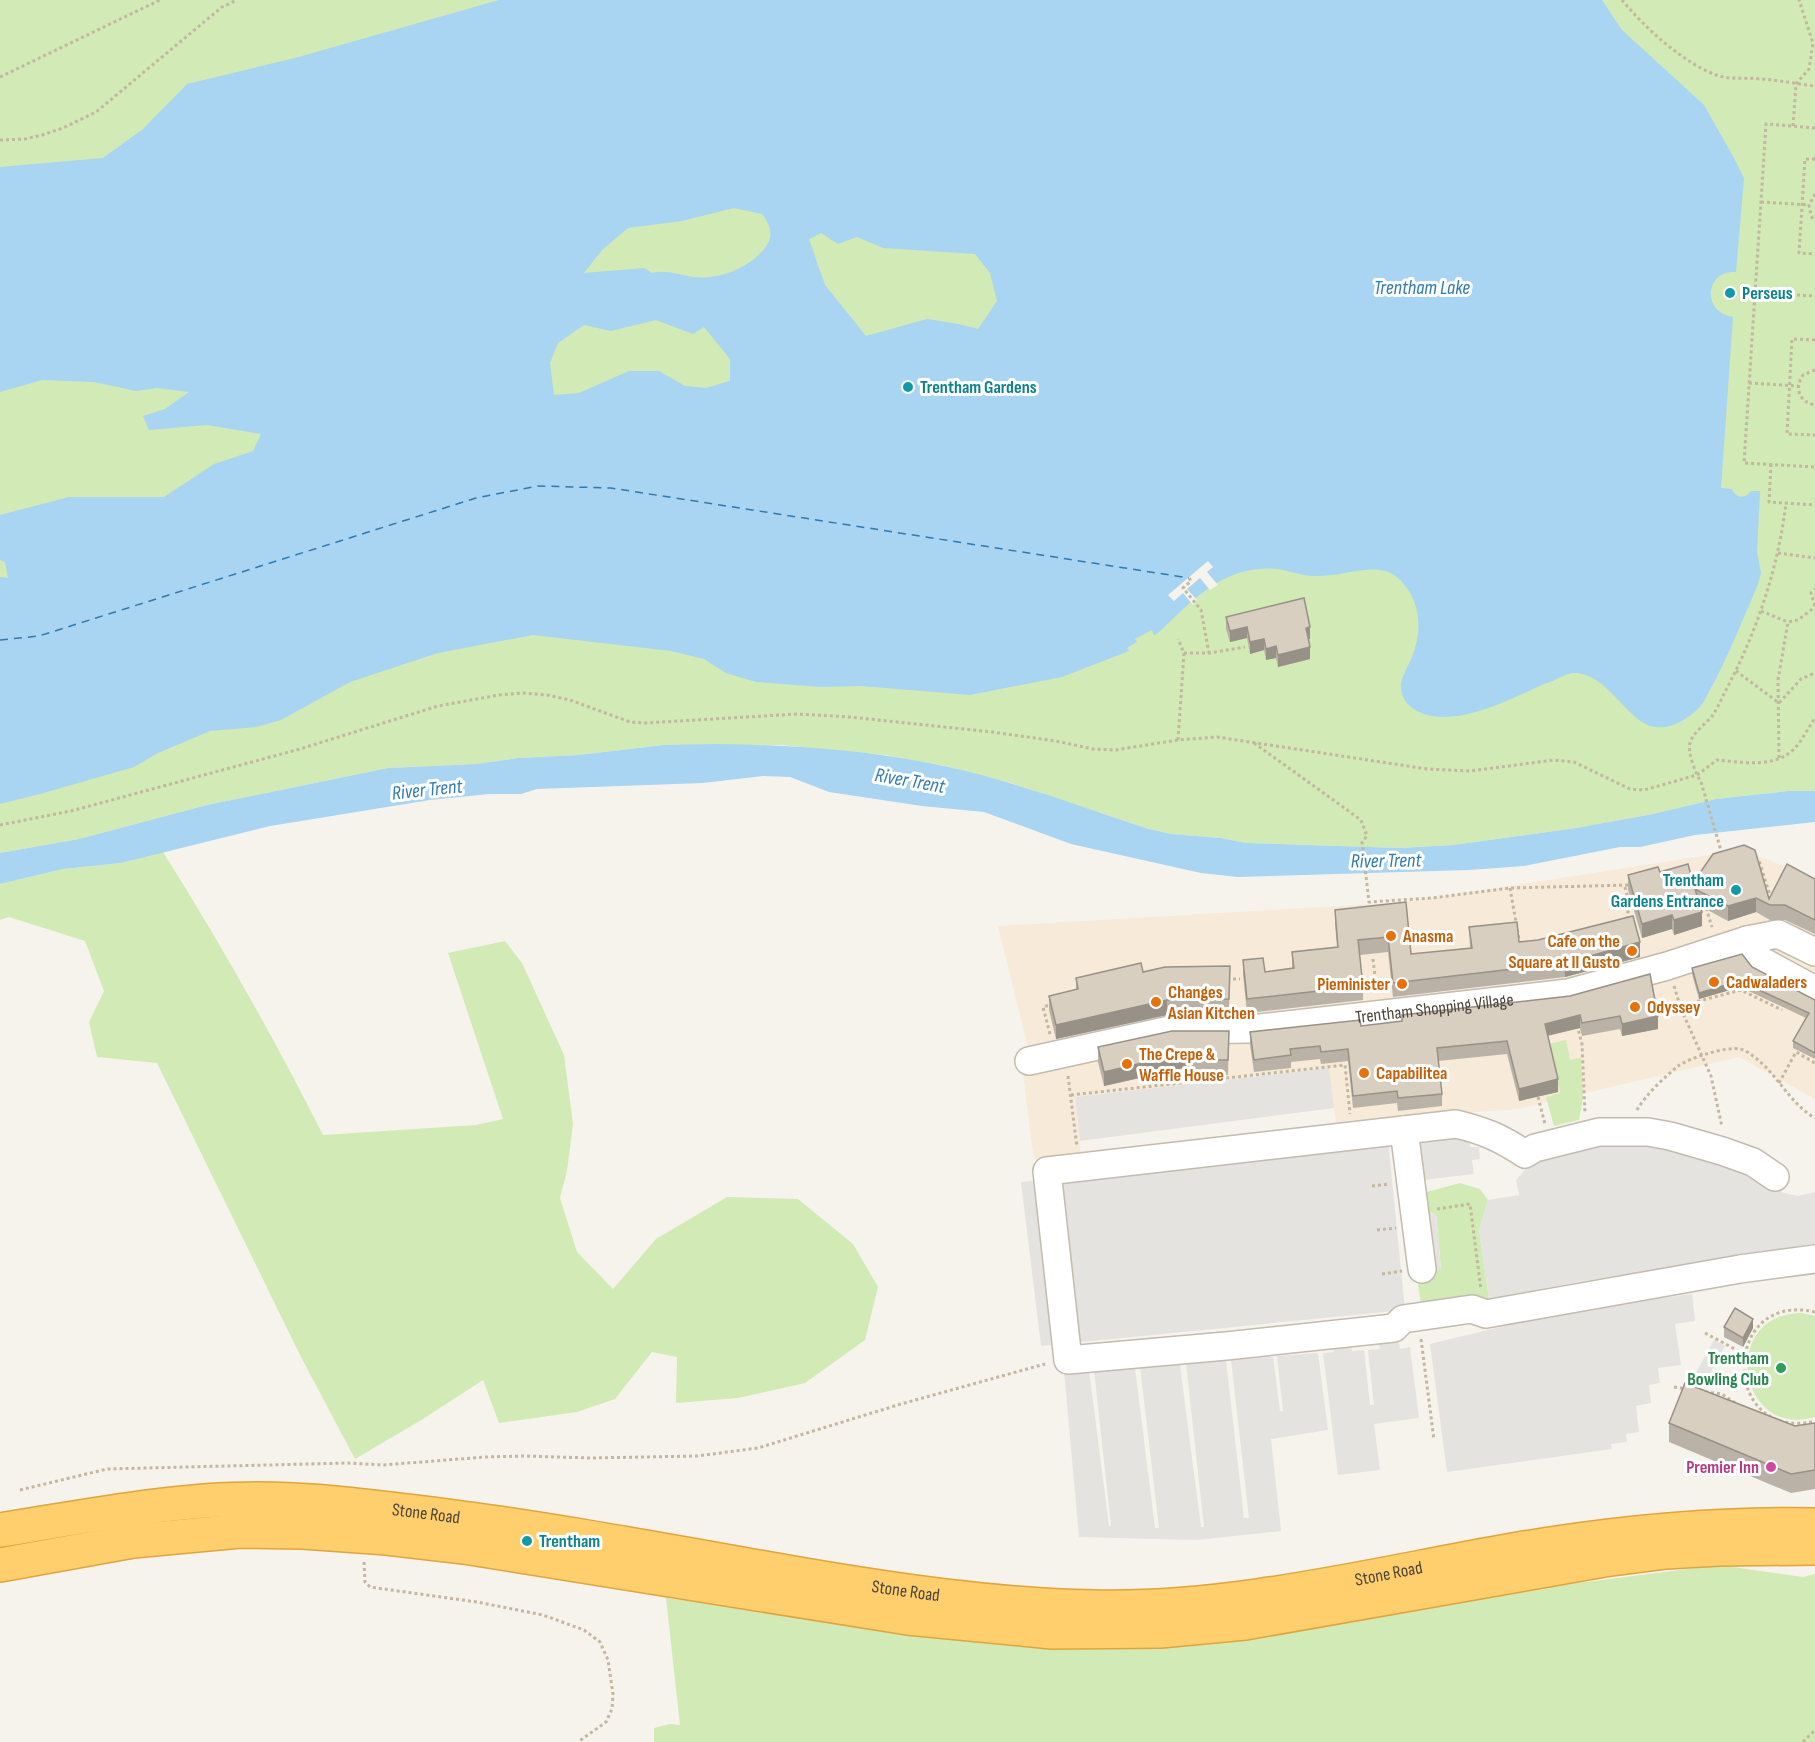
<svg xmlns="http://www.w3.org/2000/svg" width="1815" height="1742" font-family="'Sofia Sans Condensed',sans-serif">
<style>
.commercial{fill:#f7ead8}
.green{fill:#d2eab5}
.parking{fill:#e5e3e0}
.water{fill:#a9d4f2;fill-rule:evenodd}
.pier{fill:#f6f3ec}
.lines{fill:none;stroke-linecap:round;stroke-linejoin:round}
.ferry{stroke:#2e7ab2;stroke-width:1.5;stroke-dasharray:8 6;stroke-linecap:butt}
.minor-casing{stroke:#c2bbae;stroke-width:30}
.highway-casing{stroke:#e0a43c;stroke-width:36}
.path{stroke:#c4b79f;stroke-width:3;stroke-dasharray:3 3;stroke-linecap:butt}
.minor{stroke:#fff;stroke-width:27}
.highway{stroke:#ffcf6e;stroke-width:33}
.wall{fill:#bab2a6}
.shaded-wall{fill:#979187}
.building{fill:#d8cfc1;stroke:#979187;stroke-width:1.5}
.culture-dot{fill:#0f9aa8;stroke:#fff;stroke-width:2}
.food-dot{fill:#e8710a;stroke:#fff;stroke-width:2}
.leisure-dot{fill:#2e9e5b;stroke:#fff;stroke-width:2}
.hotel-dot{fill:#d1479c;stroke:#fff;stroke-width:2}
.labels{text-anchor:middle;stroke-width:6;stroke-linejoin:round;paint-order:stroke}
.culture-label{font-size:18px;font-weight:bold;fill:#0d838f;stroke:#fff;text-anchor:start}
.food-label{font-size:18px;font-weight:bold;fill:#c56008;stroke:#fff;text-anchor:start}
.street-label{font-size:18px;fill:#4b4439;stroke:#fff}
.leisure-label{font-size:18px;font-weight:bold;fill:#27864d;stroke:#fff;text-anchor:end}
.hotel-label{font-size:18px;font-weight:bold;fill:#b23c85;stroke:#fff;text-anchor:end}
.water-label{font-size:20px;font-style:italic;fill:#2e7ab2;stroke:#fff}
</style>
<rect width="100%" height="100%" fill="#f6f3ec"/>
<path class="commercial" d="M1742,850L1815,878V1099L1739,1057L1518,1109L1336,1122L1328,1068L1075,1097L1081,1155L1036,1162L1033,1153L1020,1049L1028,1048L998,926L1407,902Z"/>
<g class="green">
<path d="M0,0H1815V791H1788L1716,799L1653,814L1576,828L1453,845L1399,848L1246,843L1221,838L1171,834L1149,829L1011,783L945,766L885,755L781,745H664L578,755L518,758L476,764L388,768L207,805L79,839L0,853Z"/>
<path d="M163,852C221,944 274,1038 323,1135L476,1125L503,1119L448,953L505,941L522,963L564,1055L573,1124L567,1171L560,1198L577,1252L613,1289L656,1239L727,1197L798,1199L853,1244L878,1287L865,1340L805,1383L738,1398L676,1403L677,1357L652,1352L615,1399L577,1412L499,1423L483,1380L423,1419L355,1459L301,1357L157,1063L97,1057L89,1022L104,991L85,941L9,917L0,920V884L63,869L121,863Z"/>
<path d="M1566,1040L1570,1060L1581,1058L1583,1098L1579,1120L1554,1126L1546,1097L1560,1093L1549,1044Z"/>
<path d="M1460,1183L1480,1189L1488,1200L1479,1230L1489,1299L1422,1309L1416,1273L1441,1269L1436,1213L1421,1214L1419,1194Z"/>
<path d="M1802,1313L1815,1316V1417C1737,1440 1719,1313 1802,1313Z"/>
<path d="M1719,1565L1803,1577L1815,1574V1742H654V1728L670,1724L680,1725L666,1598L1001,1639L1499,1593Z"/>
</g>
<g class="parking">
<path d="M1329,1068L1334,1108L1080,1141L1075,1097Z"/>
<path d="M1468,1135L1470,1147H1479L1480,1159L1472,1160L1474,1174L1423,1180L1418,1140Z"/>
<path d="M1388,1140L1405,1310L1041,1346L1021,1182Z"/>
<path d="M1632,1142L1659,1144L1731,1164L1784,1193L1798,1196L1815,1192V1244L1577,1282L1489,1299L1479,1230L1488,1200L1519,1195L1516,1180L1526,1169L1545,1156L1567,1149Z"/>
<path d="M1436,1213L1441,1269L1426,1271L1421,1214Z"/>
<path d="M1692,1294L1695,1321L1675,1324L1681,1365L1658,1368L1660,1383L1649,1385L1651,1403L1636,1406L1639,1432L1626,1434L1627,1442L1611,1444L1612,1449L1447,1472L1430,1344L1570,1310Z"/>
<path d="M1714,1340L1725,1346L1703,1386L1692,1380Z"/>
<path d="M1399,1342L1400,1349L1410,1347L1419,1418L1374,1424L1380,1470L1338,1475L1323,1353L1334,1352L1333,1347L1351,1345L1352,1351L1364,1350L1370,1405H1374L1368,1350L1380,1349L1379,1344Z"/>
<path d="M1318,1353L1328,1430L1271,1439L1281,1531L1197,1540L1079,1537L1064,1371L1089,1370L1109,1526H1111L1094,1370L1135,1368L1155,1528H1159L1140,1367L1180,1365L1201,1527H1204L1186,1364L1226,1360L1244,1518H1249L1231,1360L1273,1357L1280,1411H1283L1277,1356Z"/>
</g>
<g class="water">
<path d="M499,0H1602L1622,30L1704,105L1734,158L1744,178L1736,272C1705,270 1701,312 1733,317L1721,488L1732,489C1736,499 1745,499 1751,491H1760L1757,552L1761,573L1758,584C1743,619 1729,655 1711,688C1707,695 1704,703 1699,708C1684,722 1662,735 1642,722C1621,708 1605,677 1578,673C1565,672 1556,681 1544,684C1510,699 1446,734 1411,707C1404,702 1400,691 1401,683C1403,674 1409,665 1412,657C1423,630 1421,599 1398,578C1381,562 1352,573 1332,575C1321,576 1311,577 1300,574C1293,573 1285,570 1278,569C1223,564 1194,600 1158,633L1154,635L1152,630L1135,639L1137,642L1127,648L1129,651L1062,677L970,695L861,686L821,687L756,682L726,673L704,659L671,651L533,635L438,653L350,682L281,720L256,727L210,731L158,753L134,767L40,794L0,804V577L8,578L5,562L0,560V515L69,497H164L214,464L253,451L261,434L207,425L149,430L143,416L165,409L189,392L157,388L136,391L94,382L42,380L0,392V167L103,158L143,129L187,84L295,58ZM734,208L762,214C771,226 774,236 765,248C749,268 720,280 694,277C679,275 666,269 652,273L644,268L584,273L602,250L628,228L682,221ZM821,233L838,244L857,237L883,248L975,254L990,273L997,301L978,329L959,324L927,319L866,336L825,285L809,239ZM656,320L693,334L704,327L730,359V381L706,388L685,386L659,371H629L579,393L554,395L550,363L558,343L584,325L611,331Z"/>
<path d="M718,744C794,745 870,750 944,766C1014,781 1081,807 1149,829L1171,834L1221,838L1246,843L1399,848L1453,845L1576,828L1653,814L1716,799L1788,791H1815V822L1695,835L1640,847H1620L1524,866L1469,870L1238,877L1201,873L1071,844L984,812L922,806L829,792L790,777L763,776L703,783L537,789L521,794H489L430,800L301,821L270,826L121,863L63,869L0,884V853L79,839L207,805L388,768L476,764L518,758L578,755L664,745Z"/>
</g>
<path class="pier" d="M1208,561L1213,567L1207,572L1218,585L1210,590L1200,578L1187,589L1197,600L1193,605L1183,593L1174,601L1168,595Z"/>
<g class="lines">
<path class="ferry" d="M0,640L39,636L476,498L538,486L611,488L1189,578"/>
<defs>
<g id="minor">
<path d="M1747,940L1778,934L1815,952"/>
<path id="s1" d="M1029,1061L1170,1030L1251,1029L1568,993L1667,966L1747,940L1760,960L1815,990"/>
<path d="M1404,1130L1422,1269"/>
<path d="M1775,1177L1753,1162L1722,1151L1670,1136L1648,1132H1599L1535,1148L1525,1154C1501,1138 1485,1131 1456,1124L1047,1171L1068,1360L1226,1346L1394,1328L1403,1319L1472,1309L1486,1314L1740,1269L1815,1259"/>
</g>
<g id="highway">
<path id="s2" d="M0,1530C83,1517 171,1499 256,1499C320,1499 384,1508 448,1516C563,1531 678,1553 793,1573C892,1590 993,1605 1094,1607C1236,1610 1375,1574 1513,1550C1613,1533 1713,1523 1815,1525"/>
<path d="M0,1565L133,1541L240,1531L303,1532L387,1538L464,1547L908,1618L1052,1632L1160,1631L1245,1623L1604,1560L1666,1552L1718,1549L1815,1548"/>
</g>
</defs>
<use href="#minor" class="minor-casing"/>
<use href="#highway" class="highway-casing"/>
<g class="path">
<path d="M1622,0C1645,28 1684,64 1719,76C1733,80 1746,77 1760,79C1779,80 1797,84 1815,86"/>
<path d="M0,77L160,0"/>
<path d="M1793,126L1796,84L1809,69L1813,43L1799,0"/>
<path d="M1815,128L1766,124L1744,463L1815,467"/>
<path d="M0,140L25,139L42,135L63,128L96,112L222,7L237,0"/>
<path d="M1815,159H1805L1799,253L1815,254"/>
<path d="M1815,194L1809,205L1811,216L1815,221"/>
<path d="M1761,202L1809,205"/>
<path d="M1755,293L1815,296"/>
<path d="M1815,340L1792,339L1787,434L1815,435"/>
<path d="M1815,370L1803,375C1794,388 1799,402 1815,405"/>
<path d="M1749,383L1798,386"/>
<path d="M1771,464L1769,502L1815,505"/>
<path d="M1778,553L1815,558"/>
<path d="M1189,578L1191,581L1183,588L1201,610L1209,653"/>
<path d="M1815,606L1811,593L1815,589"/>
<path d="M1761,611L1788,622"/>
<path d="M1184,653H1209L1245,647"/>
<path d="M1736,671L1779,703L1801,679L1815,673"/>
<path d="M1178,740L1184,653L1178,639"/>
<path d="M1254,743L1361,820L1367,836L1362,842L1369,902L1432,898L1510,888L1630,885"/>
<path d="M1779,758L1778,680L1788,622L1798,620L1815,607"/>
<path d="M0,825L71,811L300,749L438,706L499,695L523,693L547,695L570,700L630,722L645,723L797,714L850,717L992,732L1056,741L1093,749L1115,750L1178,740L1217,737L1427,769L1470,771L1554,760L1574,762L1630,789L1644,790L1697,775L1717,760C1741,762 1774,769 1794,749C1802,741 1808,728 1815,718"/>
<path d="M1722,854L1701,782C1696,775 1687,751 1690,743C1693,732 1706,724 1713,715C1718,707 1722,698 1726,690C1757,631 1778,569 1786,503"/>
<path d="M1754,859L1759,861L1771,898"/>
<path d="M1625,887L1629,903L1627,920"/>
<path d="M1510,888L1520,945"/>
<path d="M1706,908L1712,927"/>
<path d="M1373,959L1377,993"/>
<path d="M1227,979H1240"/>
<path d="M1674,986L1681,1009L1711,1076L1722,1127"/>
<path d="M1680,1006L1741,990L1782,1010"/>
<path d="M1577,1025L1582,1044L1585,1114"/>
<path d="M1050,1034L1043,1007L1053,1004"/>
<path d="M1068,1076L1077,1147"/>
<path d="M1779,1083L1796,1052L1815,1063"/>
<path d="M1071,1095L1345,1065L1350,1114"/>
<path d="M1538,1097L1545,1124"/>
<path d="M1637,1110C1646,1094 1664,1078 1678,1066C1689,1058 1727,1046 1740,1049C1745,1050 1749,1053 1753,1056C1777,1073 1789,1103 1815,1118"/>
<path d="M1372,1186L1390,1184"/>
<path d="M1437,1209L1470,1204L1481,1290"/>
<path d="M1377,1230L1396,1228"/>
<path d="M1382,1274L1402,1271"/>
<path d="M1815,1312C1720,1290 1721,1444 1815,1421"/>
<path d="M1705,1333L1744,1354"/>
<path d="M1421,1339L1434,1440"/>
<path d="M1674,1387L1687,1389"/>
<path d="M1705,1392L1722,1394L1735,1403"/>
<path d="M20,1490L107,1469L348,1463L383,1465L485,1457L524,1456L591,1458L697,1456L758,1448L901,1404L1045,1364"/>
<path d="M364,1562L365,1582L370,1587L477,1602L543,1615L584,1630L600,1642L608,1660L613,1694L612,1709L606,1722L578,1742"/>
<path d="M1803,1742L1815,1730"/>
</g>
<use href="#minor" class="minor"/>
<use href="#highway" class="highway"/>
</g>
<g class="wall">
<path d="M1226,617L1310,639H1308L1310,659L1278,667L1276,658L1266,660L1264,650L1250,654L1247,638L1230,642L1226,629Z"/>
<path d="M1660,872L1693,883L1769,899L1815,879V934L1785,920H1770L1756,912L1728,921L1700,906L1702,926L1674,935L1672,929L1642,938L1628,890V875Z"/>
<path d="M1406,902L1411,954L1470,948L1469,927L1519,942L1640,957L1565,977L1393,997L1388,952L1360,955L1363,986V1000L1247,1013L1243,975V960L1265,972L1292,968V952L1337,947L1335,924V910Z"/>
<path d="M1230,966L1229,1014L1167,1015L1056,1039L1049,1010V996L1076,990V978L1143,972Z"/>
<path d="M1752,967L1815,1000V1059L1793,1048V1041L1806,1018L1740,987L1699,999L1692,974V968Z"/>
<path d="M1570,996L1658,1029L1622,1036L1620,1029L1582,1036L1580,1028L1548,1036L1558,1092L1519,1101L1507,1054L1438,1061L1442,1094V1106L1398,1111L1397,1103L1353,1108L1348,1061L1321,1064L1320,1059L1291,1062V1068L1254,1072L1250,1045V1032L1361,1026L1402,1022V1015Z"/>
<path d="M1229,1031L1228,1075H1193V1066L1104,1086L1098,1062V1047Z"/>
<path d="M1724,1327L1753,1328L1743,1347L1724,1337Z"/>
<path d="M1669,1423L1795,1426L1815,1423V1489L1791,1493L1669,1442Z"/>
</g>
<g class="shaded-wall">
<path d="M1247,627V638L1230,642V631Z"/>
<path d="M1310,627V639L1306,640V628Z"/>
<path d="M1264,639V650L1250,654V642Z"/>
<path d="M1276,646V658L1266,660V649Z"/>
<path d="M1310,647V659L1278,667V655Z"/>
<path d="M1756,898V912L1728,921V906Z"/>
<path d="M1702,912V926L1674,935V920Z"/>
<path d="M1672,915V929L1642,938V924Z"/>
<path d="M1640,942V957L1565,977V963Z"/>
<path d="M1740,981V987L1699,999V993Z"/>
<path d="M1167,1000V1015L1056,1039V1025Z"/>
<path d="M1580,1015V1028L1545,1036V1024Z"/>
<path d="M1658,1016V1029L1622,1036V1024Z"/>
<path d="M1193,1051V1066L1104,1086V1072Z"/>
<path d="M1558,1079V1092L1519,1101V1089Z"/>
<path d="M1753,1319V1328L1743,1347V1338Z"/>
</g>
<g class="building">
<path d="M1304,598L1310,627L1306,628L1310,647L1278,655L1276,646L1266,649L1264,639L1250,642L1247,627L1230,631L1226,617Z"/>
<path d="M1744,845L1755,850L1769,899L1787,864L1815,879V920L1785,905H1770L1756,898L1728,906L1695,889L1702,912L1674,920L1672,915L1642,924L1628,875L1658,867L1660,872L1688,864L1693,883L1713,854Z"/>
<path d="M1406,902L1411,954L1472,948L1469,927L1517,922L1519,942L1538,940L1633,916L1640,942L1565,963L1393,983L1388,937L1358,940L1363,986L1247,999L1243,960L1263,958L1265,972L1294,968L1292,952L1338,947L1335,910Z"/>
<path d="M1742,954L1752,967L1815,1000V1053L1793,1041L1809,1013L1740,981L1699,993L1692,968Z"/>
<path d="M1141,963L1143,972L1165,967L1230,966L1229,999L1167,1000L1056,1025L1049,996L1078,989L1076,978Z"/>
<path d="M1650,974L1658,1016L1622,1024L1620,1016L1582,1023L1580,1015L1545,1024L1558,1079L1519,1089L1507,1041L1437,1048L1442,1094L1398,1098L1397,1091L1353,1096L1348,1049L1321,1052L1320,1046L1290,1049L1291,1055L1254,1060L1250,1032L1360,1020L1361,1026L1402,1021V1015L1570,996Z"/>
<path d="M1172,1031H1229L1228,1060H1193V1051L1104,1072L1098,1047Z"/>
<path d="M1735,1308L1753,1319L1743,1338L1724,1327Z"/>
<path d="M1685,1383L1795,1426L1815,1423V1470L1791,1474L1669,1423Z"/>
</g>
<g class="culture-dot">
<circle cx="1730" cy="293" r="6"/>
<circle cx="908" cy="387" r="6"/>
<circle cx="1736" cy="890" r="6"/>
<circle cx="527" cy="1541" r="6"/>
</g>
<g class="food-dot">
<circle cx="1391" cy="936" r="6"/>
<circle cx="1632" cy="951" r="6"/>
<circle cx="1714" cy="982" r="6"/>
<circle cx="1402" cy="984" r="6"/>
<circle cx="1156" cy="1002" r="6"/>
<circle cx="1635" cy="1007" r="6"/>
<circle cx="1127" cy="1064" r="6"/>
<circle cx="1364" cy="1073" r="6"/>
</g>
<circle class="leisure-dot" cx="1781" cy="1368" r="6"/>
<circle class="hotel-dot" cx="1771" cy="1467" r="6"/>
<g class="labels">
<g class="culture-label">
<text x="1742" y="299">Perseus</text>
<text x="920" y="393">Trentham Gardens</text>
<text x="1724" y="886" text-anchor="end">Trentham<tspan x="1724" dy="21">Gardens Entrance</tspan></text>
<text x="539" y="1547">Trentham</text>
</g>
<g class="food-label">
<text x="1403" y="942">Anasma</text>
<text x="1620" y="947" text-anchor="end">Cafe on the<tspan x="1620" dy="21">Square at Il Gusto</tspan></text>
<text x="1726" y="988">Cadwaladers</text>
<text x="1390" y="990" text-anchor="end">Pieminister</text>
<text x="1168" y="998">Changes<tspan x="1168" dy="21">Asian Kitchen</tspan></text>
<text x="1647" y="1013">Odyssey</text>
<text x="1139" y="1060">The Crepe &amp;<tspan x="1139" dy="21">Waffle House</tspan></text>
<text x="1376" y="1079">Capabilitea</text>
</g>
<g class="street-label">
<text dy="6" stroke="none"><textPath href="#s1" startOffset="410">Trentham Shopping Village</textPath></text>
<text dy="6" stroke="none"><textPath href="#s2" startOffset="429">Stone Road</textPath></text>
<text dy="6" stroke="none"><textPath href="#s2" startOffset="1401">Stone Road</textPath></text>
<text dy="6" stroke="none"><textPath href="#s2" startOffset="915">Stone Road</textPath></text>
</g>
<g class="leisure-label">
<text x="1769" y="1364">Trentham<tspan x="1769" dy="21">Bowling Club</tspan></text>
</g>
<g class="hotel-label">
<text x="1759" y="1473">Premier Inn</text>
</g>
<g class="water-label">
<text x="1422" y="294">Trentham Lake</text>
<text transform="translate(910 780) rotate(10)" y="7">River Trent</text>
<text transform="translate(427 789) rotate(-6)" y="7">River Trent</text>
<text transform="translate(1386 860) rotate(-1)" y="7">River Trent</text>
</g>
</g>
</svg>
